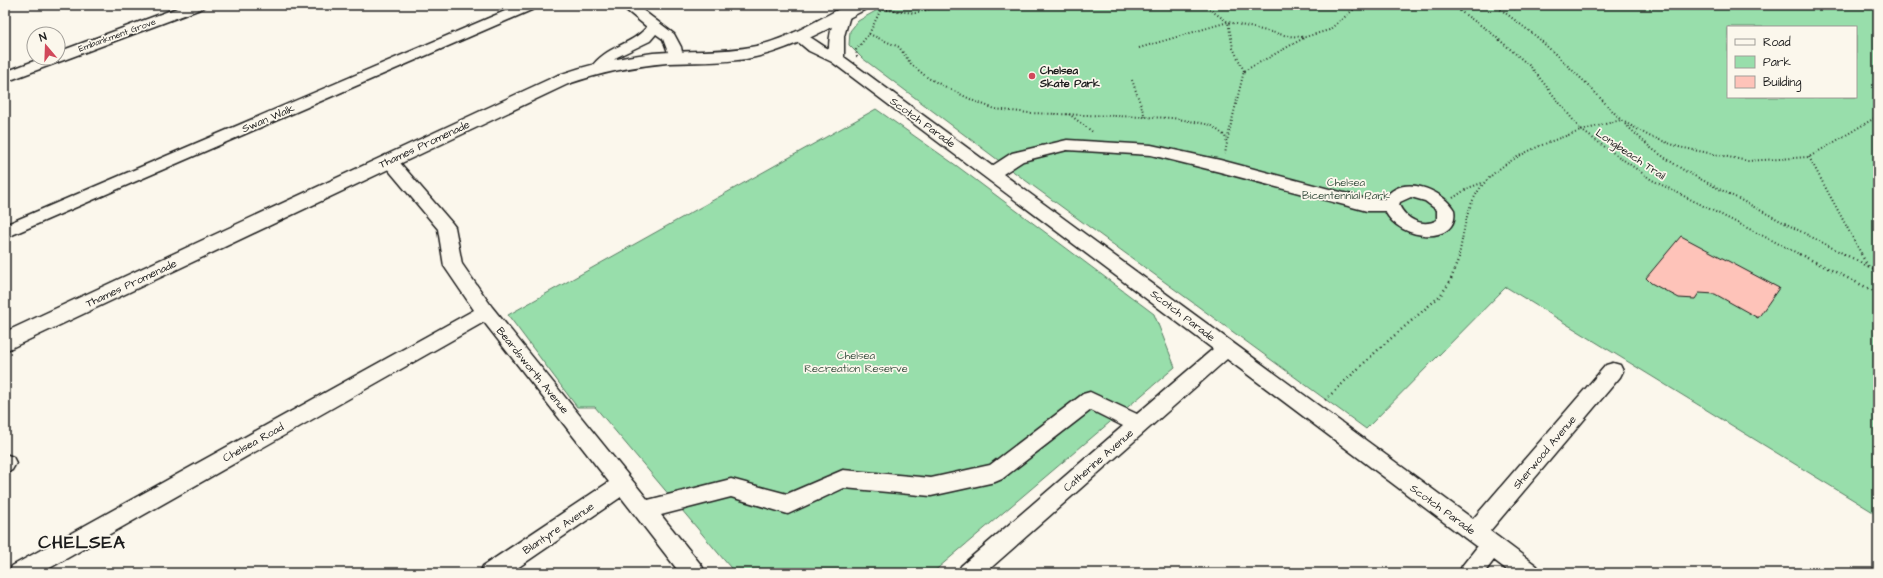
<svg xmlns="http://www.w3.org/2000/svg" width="1883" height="578" font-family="'Architects Daughter',sans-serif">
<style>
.green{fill:#98deab;stroke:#5a7d64;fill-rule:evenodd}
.building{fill:#fec3b9;stroke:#1c1c1c}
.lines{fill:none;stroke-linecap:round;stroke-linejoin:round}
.minor-casing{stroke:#1c1c1c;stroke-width:3}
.major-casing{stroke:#1c1c1c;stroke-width:3}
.path-far1{stroke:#1c1c1c;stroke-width:2;stroke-dasharray:1 2.5;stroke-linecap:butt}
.path{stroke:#1c1c1c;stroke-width:2.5;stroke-dasharray:1 3.5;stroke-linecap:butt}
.minor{fill:#fbf7ec;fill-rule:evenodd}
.major{fill:#fbf7ec;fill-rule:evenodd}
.poi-dot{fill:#d1495b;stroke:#fbf7ec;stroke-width:1.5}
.labels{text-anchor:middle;stroke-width:3.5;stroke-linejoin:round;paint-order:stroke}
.far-street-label{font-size:9px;fill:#1c1c1c;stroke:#fbf7ec}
.poi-label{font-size:11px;font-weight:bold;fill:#1c1c1c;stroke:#fbf7ec;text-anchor:start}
.street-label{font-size:11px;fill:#1c1c1c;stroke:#fbf7ec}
.park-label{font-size:11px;fill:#415647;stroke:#fbf7ec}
.near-district-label{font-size:18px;font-weight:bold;letter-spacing:1px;fill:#1c1c1c;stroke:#fbf7ec}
</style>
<rect width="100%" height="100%" fill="#fbf7ec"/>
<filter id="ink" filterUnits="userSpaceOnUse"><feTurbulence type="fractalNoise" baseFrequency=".025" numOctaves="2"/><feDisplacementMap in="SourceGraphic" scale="8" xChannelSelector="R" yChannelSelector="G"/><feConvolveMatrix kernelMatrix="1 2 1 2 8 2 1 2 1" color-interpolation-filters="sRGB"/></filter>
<g filter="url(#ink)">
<g class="green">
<path d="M886,5H1878V515L1506,287L1366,429L1014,172L862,58L849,45L850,31L858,21ZM1728,27H1856V97H1728Z"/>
<path d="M876,109L957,166L1154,314L1175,367L932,573H735L595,407H577L508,315Z"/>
</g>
<path class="building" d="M1681,236L1779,288L1758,318L1715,294L1699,293L1695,299L1679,298L1651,283L1646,278Z"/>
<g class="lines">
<defs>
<g id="minor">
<path d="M185,5H205L203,8L5,82V72L42,58H58V52Z"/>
<path d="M519,5H538L536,8L5,238V225Z"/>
<path d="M620,5H636L674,34L681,47L683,57L681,60H671L663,39L656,34L650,41L617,57L603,71H593L591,68C605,46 631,46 647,27Z"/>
<path d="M844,8L849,9L851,12L844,36V57L992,166L1012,153L1067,140L1151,145L1220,160L1367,199H1385C1400,173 1442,189 1454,210C1460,245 1400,242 1385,211H1367L1220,172L1151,155L1067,150L1023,161L1003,174L1473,519L1606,365L1613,363L1620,365L1623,371L1620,377L1490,531L1537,566L1540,573H1511L1494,560L1484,573H1459L1462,566L1477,547L1227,359L985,573H958L961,566L1123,426L1091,410L1002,479L995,482L931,496L844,488L788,514L731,497L661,515L702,566L705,573H680L621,497L510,573H480L483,566L609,482L484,322L41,573H9L12,566L474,310L444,266L438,229L381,161L383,157L389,155L395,157L452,223L455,227L462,264L492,307L648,500L731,479L787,494L843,470L931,478L990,465L1083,394L1090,392L1137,414L1213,349L832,62L809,51L791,36L793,33C805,30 818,44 829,49C829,37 832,20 839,9ZM1411,197L1425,201L1437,210V220C1423,228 1406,220 1399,205L1400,202Z"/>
<path d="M5,454L13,457L16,463L12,470L5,473Z"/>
</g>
<path id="major" d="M847,5H868L866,9C827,29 790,51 746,59C719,63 693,62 667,63C633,66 600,73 568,84L5,351V332L556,76C587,65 620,57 653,53C687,50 722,53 756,46C788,39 817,20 847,5Z"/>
</defs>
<use href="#minor" class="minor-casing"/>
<use href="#major" class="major-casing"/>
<g class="path-far1">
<path d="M1203,5L1228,22L1288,36L1305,37L1329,30L1359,5"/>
<path d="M1451,5L1489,31L1531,67L1581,130L1652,180L1801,255"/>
<path d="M1495,5L1537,37L1587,84L1622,121"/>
<path d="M880,9L915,13L944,5"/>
<path d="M869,34L899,47L911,64L928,78L974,101L995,109L1029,113L1173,118L1211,125L1225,136L1227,143L1225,154"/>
<path d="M1139,48L1228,22L1233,48L1244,71L1227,141"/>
<path d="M857,57L856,50L869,34L883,5"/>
<path d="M1244,71L1304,38"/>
<path d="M1132,80L1145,117"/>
<path d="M1069,114L1094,133"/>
<path d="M1625,124L1652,149L1685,171L1846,255"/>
<path d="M1809,157L1862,255"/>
<path d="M1453,198L1468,188L1482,183"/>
<path d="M1459,255C1464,233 1465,212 1477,193C1501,152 1577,131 1621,120L1649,136L1679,147L1748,161L1809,157L1878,116"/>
</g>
<g class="path">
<path d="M1799,254L1878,293"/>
<path d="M1844,254L1878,271"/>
<path d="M1861,254L1868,266"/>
<path d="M1325,400L1380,348L1440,296L1450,282L1460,254"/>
</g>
<use href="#minor" class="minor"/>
<use href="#major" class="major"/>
</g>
</g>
<circle class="poi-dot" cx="1032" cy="76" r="4"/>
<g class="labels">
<g class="far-street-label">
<text transform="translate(117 35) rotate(-20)" y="3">Embankment Grove</text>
</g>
<g class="poi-label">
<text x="1040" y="74">Chelsea<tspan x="1040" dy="13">Skate Park</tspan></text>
</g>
<g class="street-label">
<text transform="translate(268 118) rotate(-23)" y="4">Swan Walk</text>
<text transform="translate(923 122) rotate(36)" y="4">Scotch Parade</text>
<text transform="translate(424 144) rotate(-25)" y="4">Thames Promenade</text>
<text transform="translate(1631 154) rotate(34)" y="4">Longbeach Trail</text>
<text transform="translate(131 283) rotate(-25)" y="4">Thames Promenade</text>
<text transform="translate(1183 315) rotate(37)" y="4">Scotch Parade</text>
<text transform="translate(533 370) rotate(51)" y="4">Beardsworth Avenue</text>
<text transform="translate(253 442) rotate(-29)" y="4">Chelsea Road</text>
<text transform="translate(1544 452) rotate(-50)" y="4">Sherwood Avenue</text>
<text transform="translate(1098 460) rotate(-41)" y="4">Catherine Avenue</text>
<text transform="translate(1443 509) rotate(36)" y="4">Scotch Parade</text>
<text transform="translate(558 528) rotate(-34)" y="4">Blantyre Avenue</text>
</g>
<g class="park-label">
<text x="1346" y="186">Chelsea<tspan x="1346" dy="13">Bicentennial Park</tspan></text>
<text x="856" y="359">Chelsea<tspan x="856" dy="13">Recreation Reserve</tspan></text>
</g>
<g class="near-district-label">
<text x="82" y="548">CHELSEA</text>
</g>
</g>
<rect width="1883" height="578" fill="none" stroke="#fbf7ec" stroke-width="20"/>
<rect x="10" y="10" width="1863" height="558" fill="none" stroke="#1c1c1c" stroke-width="1.5" filter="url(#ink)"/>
<rect x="1727" y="26" width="130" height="72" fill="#fbf7ec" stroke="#a29f99"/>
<rect x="1735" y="39" width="20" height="6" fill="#fbf7ec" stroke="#a29f99"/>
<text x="1763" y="46" font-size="12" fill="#1c1c1c">Road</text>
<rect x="1735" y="56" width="20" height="12" fill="#98deab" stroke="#a29f99"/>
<text x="1763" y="66" font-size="12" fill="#1c1c1c">Park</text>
<rect x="1735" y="76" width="20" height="12" fill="#fec3b9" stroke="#a29f99"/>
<text x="1763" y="86" font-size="12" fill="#1c1c1c">Building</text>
<g transform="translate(46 46) rotate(341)"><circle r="19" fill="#fbf7ec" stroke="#a29f99"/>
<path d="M0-3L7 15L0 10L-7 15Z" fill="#d1495b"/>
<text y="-6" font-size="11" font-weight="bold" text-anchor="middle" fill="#1c1c1c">N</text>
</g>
</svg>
